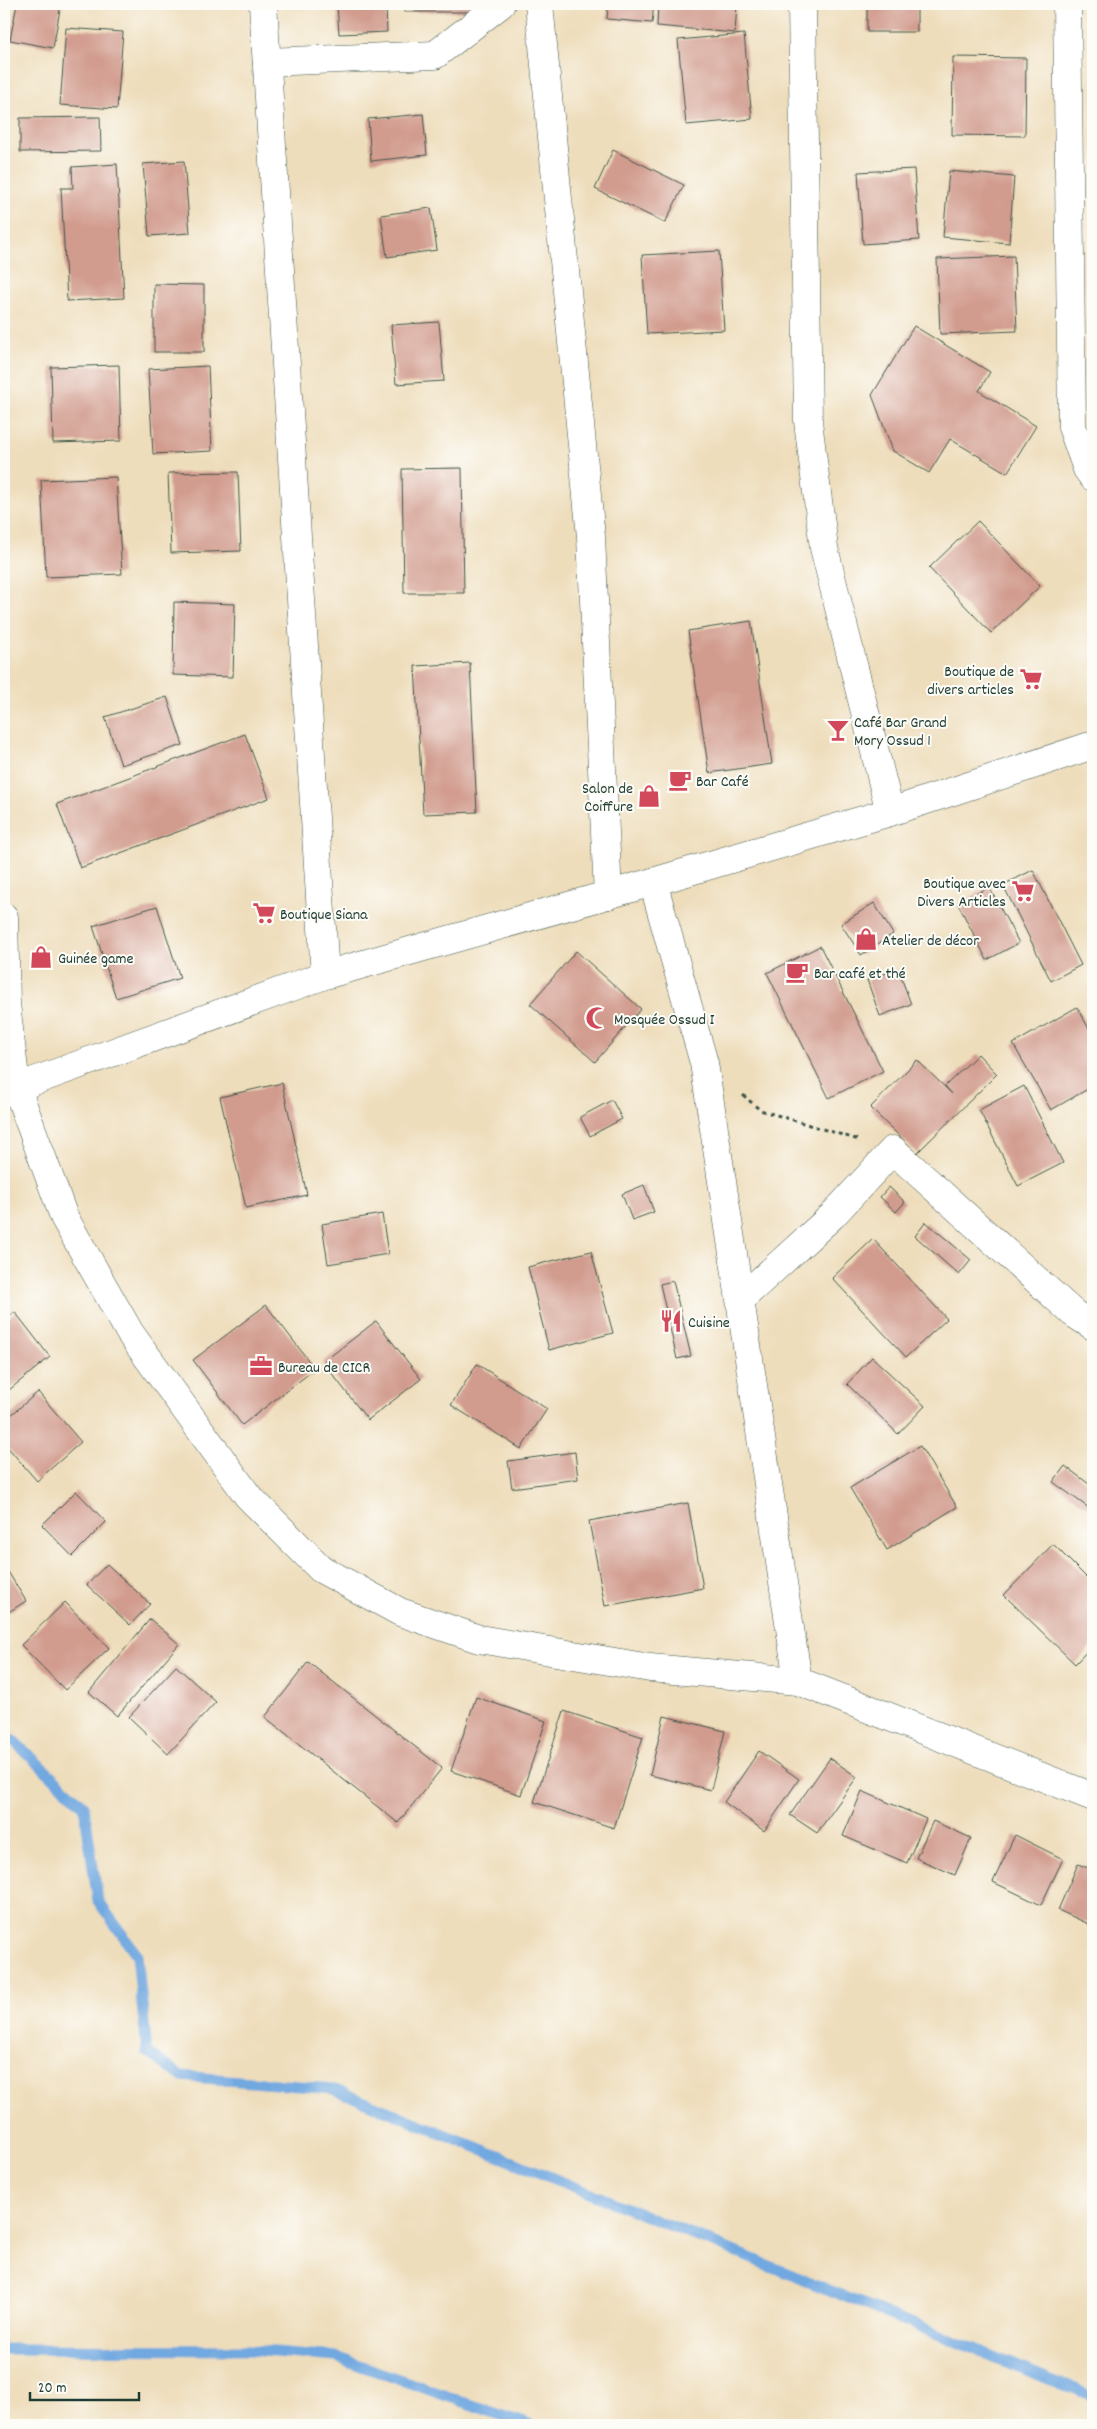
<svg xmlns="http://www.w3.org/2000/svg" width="1097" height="2429" font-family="Dekko,sans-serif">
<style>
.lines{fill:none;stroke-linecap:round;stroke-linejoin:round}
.stream{stroke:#71a8e0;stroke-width:11}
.building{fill:#d19b8e}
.minor-casing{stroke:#3e5548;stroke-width:29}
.path{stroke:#3e5548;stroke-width:3;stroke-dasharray:4 4;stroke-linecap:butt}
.minor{stroke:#fff;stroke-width:28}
.labels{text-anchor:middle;stroke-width:4;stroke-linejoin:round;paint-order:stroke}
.poi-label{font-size:16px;fill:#1f3d34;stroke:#fdfcf7;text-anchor:start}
</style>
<rect width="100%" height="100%" fill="#fdfcf7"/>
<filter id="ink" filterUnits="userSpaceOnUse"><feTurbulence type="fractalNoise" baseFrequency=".02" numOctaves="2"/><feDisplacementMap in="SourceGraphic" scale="10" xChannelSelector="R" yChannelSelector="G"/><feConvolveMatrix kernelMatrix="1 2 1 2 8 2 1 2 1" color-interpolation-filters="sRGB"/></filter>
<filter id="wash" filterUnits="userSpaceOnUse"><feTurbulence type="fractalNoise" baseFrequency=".0096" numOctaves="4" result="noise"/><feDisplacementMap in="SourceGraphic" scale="20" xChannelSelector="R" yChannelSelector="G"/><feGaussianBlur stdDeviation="1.12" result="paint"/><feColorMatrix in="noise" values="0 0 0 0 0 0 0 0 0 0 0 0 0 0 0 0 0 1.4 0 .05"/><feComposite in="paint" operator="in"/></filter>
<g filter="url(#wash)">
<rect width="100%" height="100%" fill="#edb"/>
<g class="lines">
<g class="stream">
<path d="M4,1732L84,1806L98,1901L137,1955L147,2052L181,2076L333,2089L1093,2397"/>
<path d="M4,2349L250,2350L336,2357L529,2425"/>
</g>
</g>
<g id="blocks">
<g class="building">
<path d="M17,4H61L53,48L10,40Z"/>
<path d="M337,4H386L387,32L339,34Z"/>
<path d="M405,4H481L482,12H405Z"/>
<path d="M608,4H654L652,23L607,19Z"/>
<path d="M658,4H737L735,33L657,26Z"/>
<rect x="867" y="4" width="50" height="28"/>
<path d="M66,28L123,32L117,109L60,105Z"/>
<path d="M744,34L752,119L686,125L678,40Z"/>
<path d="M953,57L1026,58L1025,136L952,135Z"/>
<path d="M423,114L427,155L371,161L368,119Z"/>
<path d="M100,117L101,151L20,152V118Z"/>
<path d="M613,150L684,185L665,223L595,189Z"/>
<path d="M184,161L190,233L149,236L143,164Z"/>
<path d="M117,164L124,298L67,301L61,188H73L72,167Z"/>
<path d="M914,169L919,240L863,244L858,172Z"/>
<path d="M949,171L1014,177L1009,243L943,237Z"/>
<path d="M431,208L437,250L387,257L381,215Z"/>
<path d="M719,251L724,330L647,334L642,255Z"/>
<path d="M1014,256L1017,331L940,334L937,259Z"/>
<path d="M154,284L204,285V352H154Z"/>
<path d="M439,322L444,381L396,384L391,325Z"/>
<path d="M914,326L990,372L979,391L1036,426L1007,473L950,439L929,473L893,451L872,395Z"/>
<path d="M119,365L121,441L53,443L51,367Z"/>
<path d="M208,366L212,451L153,454L148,369Z"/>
<path d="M462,468L464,593H404L402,469Z"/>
<path d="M238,472L241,551L171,553L168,473Z"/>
<path d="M116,477L122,574L46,577L41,480Z"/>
<path d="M978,521L1040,586L991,633L929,568Z"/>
<path d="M174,602L235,604L233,677L173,675Z"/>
<path d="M751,621L772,764L709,773L688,631Z"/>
<path d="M470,663L477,812L423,814L415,666Z"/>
<path d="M167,697L183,745L121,765L105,717Z"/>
<path d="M245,734L269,798L80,868L57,804Z"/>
<path d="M1033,870L1081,965L1051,981L1003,885Z"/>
<path d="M989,887L1019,943L987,960L958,904Z"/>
<path d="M874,903L893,934L861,955L841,924Z"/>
<path d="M157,906L180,978L116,998L93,926Z"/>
<path d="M820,946L883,1071L829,1098L767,973Z"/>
<path d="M576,951L641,1009L595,1062L530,1004Z"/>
<path d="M898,969L911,1004L880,1016L867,980Z"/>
<path d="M1077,1007L1093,1036V1086L1051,1110L1013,1044Z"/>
<path d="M978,1054L997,1074L917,1153L870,1108L917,1060L952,1094L945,1086Z"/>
<path d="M282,1083L307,1195L246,1208L220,1097Z"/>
<path d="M1024,1086L1063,1163L1018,1186L979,1110Z"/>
<path d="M612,1100L622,1119L590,1136L580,1117Z"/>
<path d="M644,1185L654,1212L632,1220L622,1194Z"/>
<path d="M889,1187L905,1202L896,1212L880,1197Z"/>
<path d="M382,1214L388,1254L328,1264L322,1224Z"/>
<path d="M926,1222L971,1260L959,1275L915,1236Z"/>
<path d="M873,1239L947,1319L906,1357L832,1278Z"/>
<path d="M591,1251L613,1333L549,1350L528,1267Z"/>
<path d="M673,1281L691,1356L677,1359L660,1284Z"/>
<path d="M266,1305L315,1369L242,1425L193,1360Z"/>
<path d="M15,1312L50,1357L4,1394V1321Z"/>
<path d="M376,1321L421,1379L368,1420L323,1362Z"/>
<path d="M872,1357L925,1406L898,1434L847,1384Z"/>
<path d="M477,1364L547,1409L521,1449L451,1405Z"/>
<path d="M38,1392L81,1442L37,1481L4,1443V1421Z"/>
<path d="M920,1446L957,1507L887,1550L850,1488Z"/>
<path d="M575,1452L578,1479L512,1488L508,1461Z"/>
<path d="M1065,1466L1093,1487V1511L1053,1482Z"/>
<path d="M76,1491L106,1522L72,1556L42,1525Z"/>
<path d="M688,1503L703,1588L605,1606L589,1521Z"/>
<path d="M1053,1544L1093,1584V1645L1075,1664L1004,1595Z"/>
<path d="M107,1564L150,1604L130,1625L87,1585Z"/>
<path d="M7,1570L26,1601L4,1615V1571Z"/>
<path d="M65,1602L109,1648L65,1690L21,1645Z"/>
<path d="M150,1619L179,1644L117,1716L89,1692Z"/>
<path d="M308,1662L442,1768L398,1823L265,1717Z"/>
<path d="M176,1666L216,1702L168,1754L129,1717Z"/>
<path d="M476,1697L546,1721L521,1795L451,1771Z"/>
<path d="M564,1711L643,1737L614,1828L534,1802Z"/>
<path d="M664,1716L725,1731L711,1790L650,1775Z"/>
<path d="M759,1751L799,1779L764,1831L724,1802Z"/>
<path d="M830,1758L857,1777L817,1833L790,1815Z"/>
<path d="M862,1791L926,1819L907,1863L843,1836Z"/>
<path d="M933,1821L971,1838L955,1875L916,1858Z"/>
<path d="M1015,1835L1063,1859L1041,1905L993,1882Z"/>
<path d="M1078,1864L1093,1870V1926L1058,1910Z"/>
</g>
</g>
</g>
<g filter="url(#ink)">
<use href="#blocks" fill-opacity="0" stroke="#3e5548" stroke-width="1"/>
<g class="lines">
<defs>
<g id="minor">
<path d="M263,4L325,975"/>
<path d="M539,4L591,537L608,895"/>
<path d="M802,4L808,421L824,548L890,812"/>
<path d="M1067,4L1072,427L1087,469L1093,477"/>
<path d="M267,62L435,55L501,4"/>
<path d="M653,882L704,1063L798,1681"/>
<path d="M4,917L6,1004L16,1086L64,1217L130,1333L248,1496L321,1569L400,1612L479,1639L650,1668L798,1681L1093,1797"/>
<path d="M4,1092L325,975L653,882L890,812L1093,745"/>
<path d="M742,1298L832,1216L893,1150L1073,1313L1093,1326"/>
</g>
</defs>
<use href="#minor" class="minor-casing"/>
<path class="path" d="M743,1095L760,1110L859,1140"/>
<use href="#minor" class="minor"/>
</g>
</g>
<defs>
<symbol id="supermarket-bare" viewBox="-9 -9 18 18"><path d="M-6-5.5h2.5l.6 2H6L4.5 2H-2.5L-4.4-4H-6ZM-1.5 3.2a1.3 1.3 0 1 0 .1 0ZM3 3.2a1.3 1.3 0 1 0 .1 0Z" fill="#d1495b" stroke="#fdfcf7" stroke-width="2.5" paint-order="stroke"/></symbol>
<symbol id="bar-bare" viewBox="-9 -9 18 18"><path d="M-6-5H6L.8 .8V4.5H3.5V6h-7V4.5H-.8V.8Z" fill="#d1495b" stroke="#fdfcf7" stroke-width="2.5" paint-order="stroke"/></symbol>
<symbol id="cafe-bare" viewBox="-9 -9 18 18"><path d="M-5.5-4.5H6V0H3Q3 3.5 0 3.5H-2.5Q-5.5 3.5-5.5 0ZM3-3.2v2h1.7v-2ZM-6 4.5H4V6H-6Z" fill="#d1495b" stroke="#fdfcf7" stroke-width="2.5" paint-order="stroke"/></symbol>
<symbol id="shop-bare" viewBox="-9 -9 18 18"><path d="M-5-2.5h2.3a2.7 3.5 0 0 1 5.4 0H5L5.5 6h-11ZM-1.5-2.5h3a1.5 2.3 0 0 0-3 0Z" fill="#d1495b" stroke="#fdfcf7" stroke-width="2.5" paint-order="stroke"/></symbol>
<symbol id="mosque-bare" viewBox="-9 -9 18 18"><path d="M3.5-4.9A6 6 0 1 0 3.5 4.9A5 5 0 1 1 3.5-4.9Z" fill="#d1495b" stroke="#fdfcf7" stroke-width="2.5" paint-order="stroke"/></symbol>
<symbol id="restaurant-bare" viewBox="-9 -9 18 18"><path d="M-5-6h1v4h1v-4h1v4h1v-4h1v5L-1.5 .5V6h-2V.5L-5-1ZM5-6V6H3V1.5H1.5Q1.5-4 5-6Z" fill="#d1495b" stroke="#fdfcf7" stroke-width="2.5" paint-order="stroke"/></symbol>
<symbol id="office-bare" viewBox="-9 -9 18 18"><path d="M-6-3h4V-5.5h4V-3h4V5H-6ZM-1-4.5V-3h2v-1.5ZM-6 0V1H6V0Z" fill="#d1495b" stroke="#fdfcf7" stroke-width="2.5" paint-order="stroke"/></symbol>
</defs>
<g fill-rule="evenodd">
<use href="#supermarket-bare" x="1015" y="663" width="32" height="32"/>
<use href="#bar-bare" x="822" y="714" width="32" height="32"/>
<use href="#cafe-bare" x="664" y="764" width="32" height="32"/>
<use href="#shop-bare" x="633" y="780" width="32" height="32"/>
<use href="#supermarket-bare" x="1007" y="875" width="32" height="32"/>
<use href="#supermarket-bare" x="248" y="897" width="32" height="32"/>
<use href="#shop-bare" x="850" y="923" width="32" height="32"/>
<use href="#shop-bare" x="25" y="941" width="32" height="32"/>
<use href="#cafe-bare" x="781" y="956" width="32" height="32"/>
<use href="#mosque-bare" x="581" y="1002" width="32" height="32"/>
<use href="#restaurant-bare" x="655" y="1305" width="32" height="32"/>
<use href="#office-bare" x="245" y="1350" width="32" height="32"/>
</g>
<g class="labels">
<g class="poi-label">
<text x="1014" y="676" text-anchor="end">Boutique de<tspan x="1014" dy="18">divers articles</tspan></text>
<text x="854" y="727">Café Bar Grand<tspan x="854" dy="18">Mory Ossud 1</tspan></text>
<text x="696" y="786">Bar Café</text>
<text x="633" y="793" text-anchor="end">Salon de<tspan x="633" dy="18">Coiffure</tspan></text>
<text x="1006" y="888" text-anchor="end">Boutique avec<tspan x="1006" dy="18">Divers Articles</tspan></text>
<text x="280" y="919">Boutique Siana</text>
<text x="882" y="945">Atelier de décor</text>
<text x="58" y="963">Guinée game</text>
<text x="814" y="978">Bar café et thé</text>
<text x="614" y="1024">Mosquée Ossud I</text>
<text x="688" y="1327">Cuisine</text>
<text x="278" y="1372">Bureau de CICR</text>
</g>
</g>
<rect width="1097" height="2429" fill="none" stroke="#fdfcf7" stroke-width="20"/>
<path d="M30 2392v8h109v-8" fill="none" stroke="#1f3d34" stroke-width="2.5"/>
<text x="38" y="2392" font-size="15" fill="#1f3d34" stroke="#fdfcf7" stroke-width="4" paint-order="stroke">20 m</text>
</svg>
